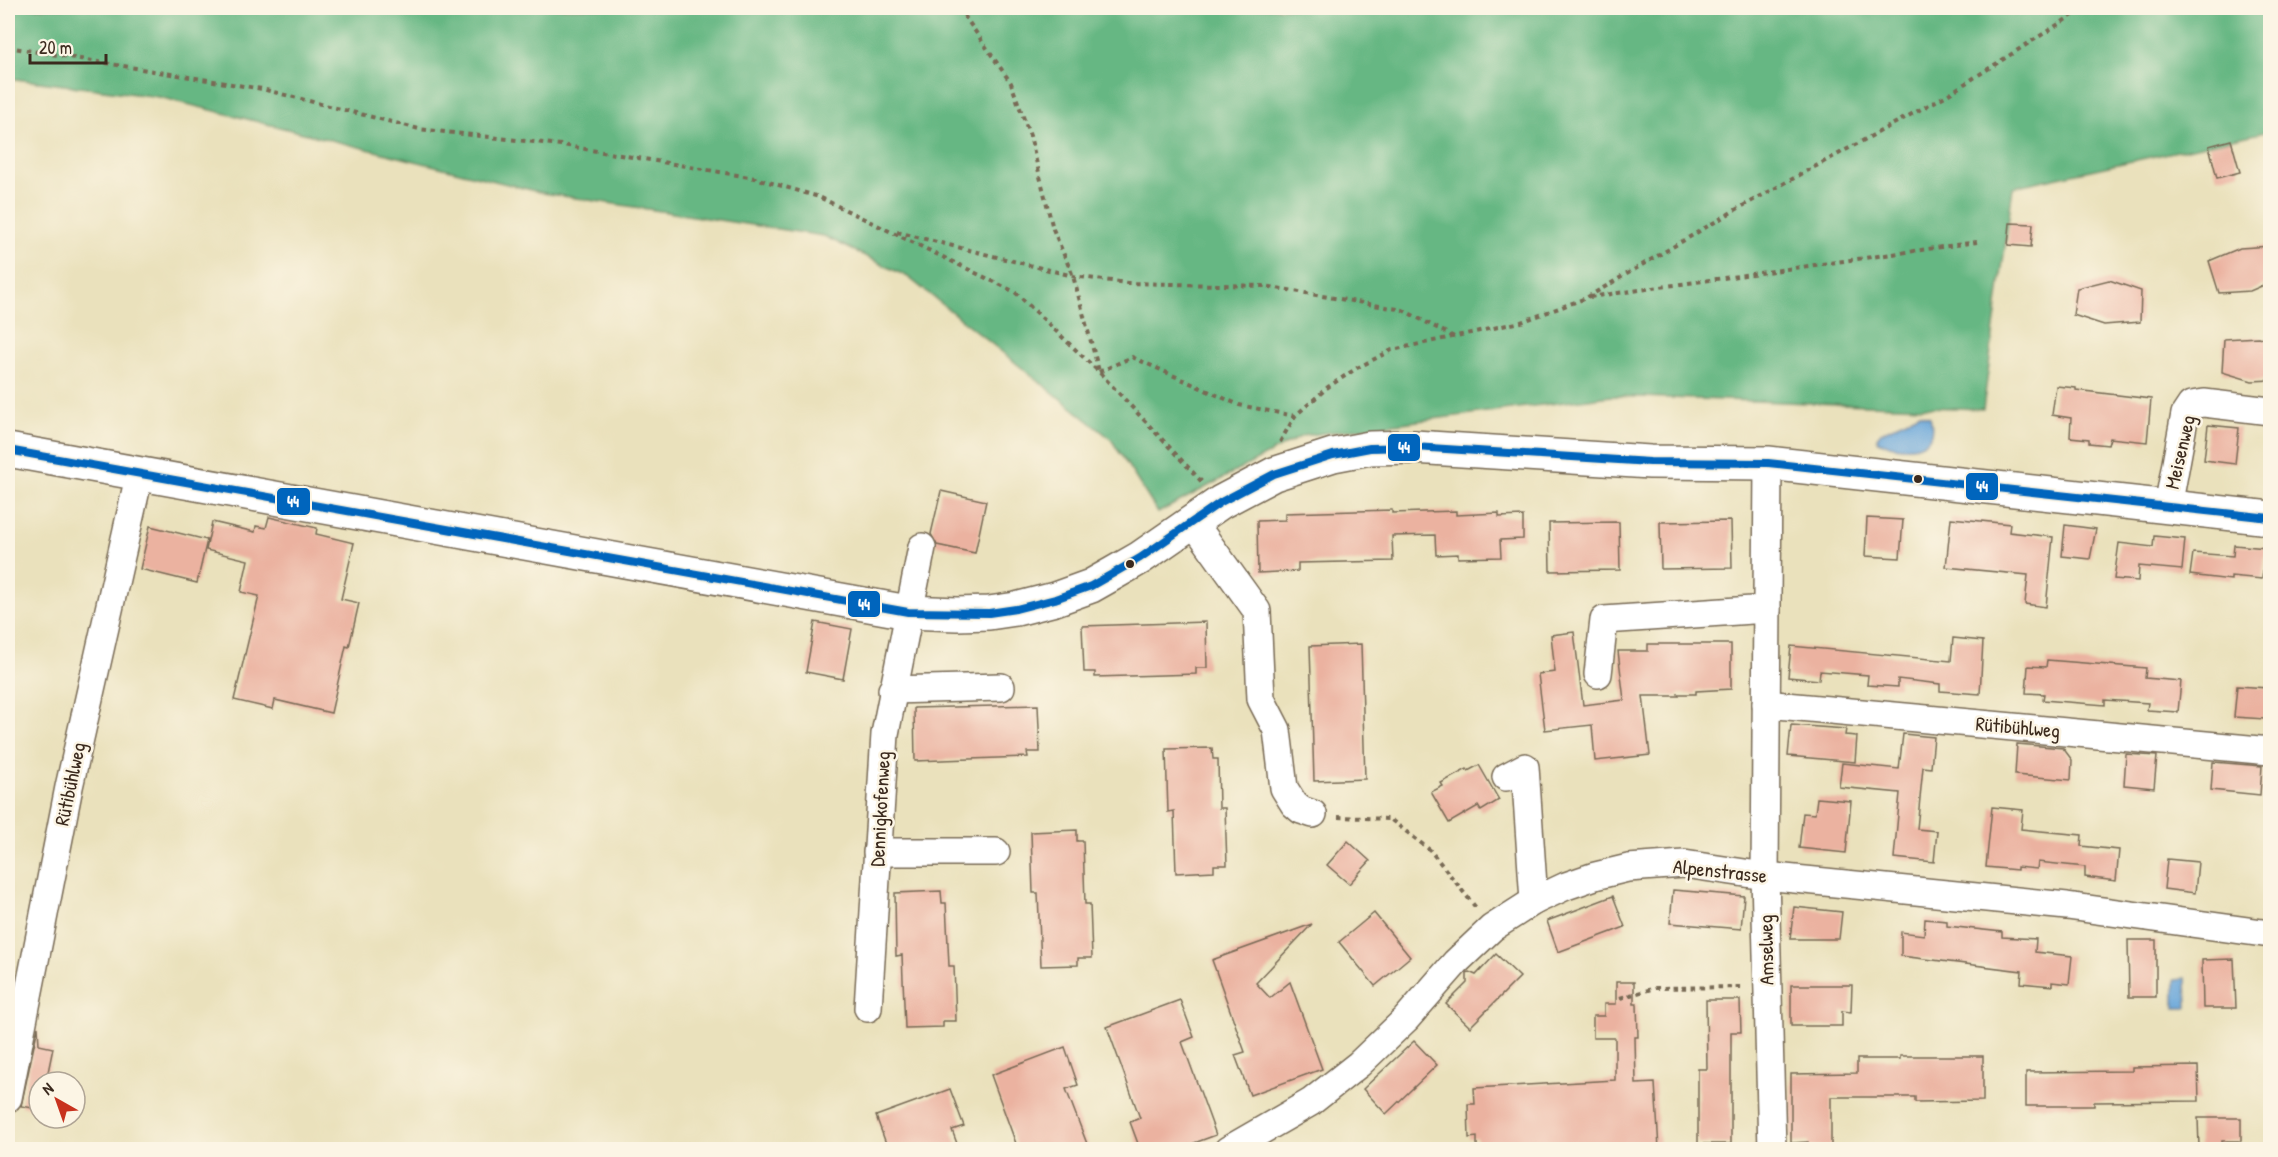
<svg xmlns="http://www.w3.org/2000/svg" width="2278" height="1157" font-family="'Patrick Hand',sans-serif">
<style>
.forest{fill:#66b783;stroke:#507050;stroke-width:1.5}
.water{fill:#68a6da;stroke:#52687c;stroke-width:1.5}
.building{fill:#ebb2a0}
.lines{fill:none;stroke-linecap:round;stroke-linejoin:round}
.street-casing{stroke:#786a55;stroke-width:30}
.secondary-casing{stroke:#786a55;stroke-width:36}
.path{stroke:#786a55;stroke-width:4;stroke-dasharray:4.5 4.5;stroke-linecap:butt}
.street{stroke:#fff;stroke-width:27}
.secondary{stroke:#fff;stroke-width:33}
.bus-1-casing{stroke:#fcf5e5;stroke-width:12}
.bus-1{stroke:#0065bd;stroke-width:8}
.bus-dot{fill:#3b2a1e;stroke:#fcf5e5;stroke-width:2}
.labels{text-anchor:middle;stroke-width:5;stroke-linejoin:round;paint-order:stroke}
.street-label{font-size:20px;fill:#3b2a1e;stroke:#fcf5e5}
.line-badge{stroke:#fcf5e5;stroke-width:2}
.badge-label{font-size:16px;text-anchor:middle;font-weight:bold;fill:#fff}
</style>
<rect width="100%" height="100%" fill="#fcf5e5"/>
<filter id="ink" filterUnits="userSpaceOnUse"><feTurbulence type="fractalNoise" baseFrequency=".0167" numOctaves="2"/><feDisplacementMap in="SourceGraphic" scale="12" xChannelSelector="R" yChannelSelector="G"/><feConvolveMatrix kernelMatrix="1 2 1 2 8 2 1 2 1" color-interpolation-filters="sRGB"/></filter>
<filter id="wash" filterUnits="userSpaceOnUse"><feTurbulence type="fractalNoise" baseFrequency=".008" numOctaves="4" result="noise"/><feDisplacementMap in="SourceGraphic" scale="24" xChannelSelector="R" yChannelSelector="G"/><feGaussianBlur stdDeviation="1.35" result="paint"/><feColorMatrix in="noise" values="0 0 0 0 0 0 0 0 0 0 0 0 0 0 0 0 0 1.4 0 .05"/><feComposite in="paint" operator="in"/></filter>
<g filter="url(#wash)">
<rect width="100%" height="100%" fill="#eae1bc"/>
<path class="forest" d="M8,8H2270V131L2013,187L1983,409L1611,396L1302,436L1158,513L1111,439L908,277L824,236L543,193L159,97L8,78Z"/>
<g class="water">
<path d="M1920,413L1930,417C1941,453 1899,451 1878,441L1877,437L1880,433Z"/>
<path d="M2186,979L2187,1008H2175V980Z"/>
</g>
<g id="blocks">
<g class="building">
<path d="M2231,140L2240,172L2217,178L2209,146Z"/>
<path d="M2010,223L2033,224L2031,247L2008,245Z"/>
<path d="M2271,246V282L2250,291L2219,293L2209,261L2240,248Z"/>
<path d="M2109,280L2141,291L2140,322L2104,325L2073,315L2077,288Z"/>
<path d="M2258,337L2271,341V380L2252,381L2222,372L2224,339Z"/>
<path d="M2056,386L2076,388V390L2151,399L2147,442L2110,438L2108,445L2089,443V439L2070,437L2071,418L2052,415Z"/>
<path d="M2208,425L2239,428L2235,464L2204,460Z"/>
<path d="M941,491L986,501L975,553L937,545L931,534Z"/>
<path d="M1392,510V513L1456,511V515L1499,513V517L1523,516V539L1500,540L1501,557L1458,558V554L1436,555L1435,535L1392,536L1393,561L1298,563V571L1258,573L1257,521L1285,520V513Z"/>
<path d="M269,517L317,528L316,534L354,543L341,599L359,603L349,647L346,646L331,713L275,700L273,709L234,700L259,596L241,592L248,560L206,550L212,522L255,532L256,526L266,528Z"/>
<path d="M1867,518L1903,520L1900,558L1865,556Z"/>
<path d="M1951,518L2010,524L2009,532L2053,537L2046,607L2025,604L2028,575L1946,567Z"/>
<path d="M1731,521L1732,568L1661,569L1660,522Z"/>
<path d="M1619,522L1620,570L1550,571L1549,523Z"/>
<path d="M2065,525L2096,529L2090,559L2062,556Z"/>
<path d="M150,526L207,540L197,583L140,569Z"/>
<path d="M2154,536L2185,539L2182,570L2139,566L2138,581L2114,579L2119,543L2153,547Z"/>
<path d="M2234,545L2266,548L2262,579L2231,576V580L2190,575L2193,553L2233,556Z"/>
<path d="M815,622L852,629L843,679L806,672Z"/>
<path d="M1206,622L1207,668H1196V674L1095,677V672H1084L1082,626Z"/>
<path d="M1574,632L1583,705L1624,700L1618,651H1648V644H1731V689L1696,691V694H1678L1679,696H1643L1650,755L1595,761L1592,725L1545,730L1538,674L1555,672L1551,635Z"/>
<path d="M1953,638L1983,641L1980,694L1940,691V684L1898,679V687L1867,685L1868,675L1820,671L1819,680L1788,677L1791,646L1951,661Z"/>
<path d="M1361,644L1365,779L1314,781L1310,646Z"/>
<path d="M2047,660L2146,668L2145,678L2181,681L2178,712L2147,710L2148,703L2105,700V705L2043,700L2044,694L2026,693L2028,666L2046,667Z"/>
<path d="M2237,686L2268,688L2265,719L2234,717Z"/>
<path d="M1038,705L1040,752H1027L1028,757L915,761L914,708Z"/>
<path d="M1791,725L1846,729L1845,735L1857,736L1855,762L1788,756Z"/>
<path d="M1903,734L1934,737L1931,768L1923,767L1917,829L1937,831L1934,862L1894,858L1900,793L1839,787L1842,763L1899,769Z"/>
<path d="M2017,744L2063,748L2072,760L2071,780L2015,775Z"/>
<path d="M1212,748L1213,759H1218L1219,808H1225L1227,865H1214V871L1176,873L1174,811L1168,812L1166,749Z"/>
<path d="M2126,754L2157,756L2154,788L2124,785Z"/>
<path d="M2213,762L2262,766L2260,795L2211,790Z"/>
<path d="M1479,765L1499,800L1481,811L1478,806L1449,823L1431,792L1443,786L1441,783L1467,769L1468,771Z"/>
<path d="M1817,798L1851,801L1846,853L1799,848L1803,813L1815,814Z"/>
<path d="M1992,807L2023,810L2021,829L2082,835L2081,846L2119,850L2116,881L2085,877V867L2038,862L2037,869L2017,867V870L1986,867Z"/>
<path d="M1077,830V841H1083L1085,904H1090L1092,958H1078V965L1041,966L1038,893H1033L1031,832Z"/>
<path d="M1348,841L1370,861L1349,884L1327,865Z"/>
<path d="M2167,859L2198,862L2195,893L2164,889Z"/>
<path d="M1673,890L1744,896L1741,929L1670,923Z"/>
<path d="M941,891L942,903H946L949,966H954L956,1021H943V1027L905,1028L902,955L896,956L895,893Z"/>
<path d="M1613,896L1625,927L1558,952L1547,921Z"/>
<path d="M1794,907L1842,912L1839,939H1790Z"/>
<path d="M1374,913L1410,957L1375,986L1339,942Z"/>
<path d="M1925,919L1947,921V926L2002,932V937L2036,939L2035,952L2072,956L2069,984L2052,982V986L2021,983L2022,971L1901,956V932L1924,935Z"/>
<path d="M1312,924L1256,983L1270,998L1290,982L1322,1069L1250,1095L1235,1055L1245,1052L1212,960Z"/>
<path d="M2128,940H2156V997H2129Z"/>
<path d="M1496,954L1520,977L1470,1027L1446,1004L1467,983V973L1469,972L1476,975Z"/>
<path d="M2234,959L2236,1008H2203L2202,960Z"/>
<path d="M1616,982H1634V1004H1637L1638,1037H1635L1636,1084L1655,1083L1659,1149H1477V1137L1469,1138L1468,1104H1475L1474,1088L1615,1080V1038H1593V1016H1604V1004H1616Z"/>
<path d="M1791,985H1852L1851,1012L1842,1011V1026H1791Z"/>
<path d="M1180,1000L1194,1037L1182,1042L1216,1135L1178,1149H1140L1130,1122L1140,1118L1107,1027Z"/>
<path d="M1706,1000H1740L1741,1032H1731V1144H1698V1069H1707Z"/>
<path d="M38,1027L39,1045L53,1048L46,1082H39V1109L21,1106Z"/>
<path d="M1414,1041L1437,1065L1386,1114L1363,1089Z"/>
<path d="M1065,1047L1078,1085L1066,1089L1089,1149H1018L991,1075Z"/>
<path d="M1900,1056H1983V1101L1915,1102V1097H1831V1147H1808V1142L1791,1143V1074L1857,1073V1059H1900Z"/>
<path d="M2198,1066L2199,1101L2094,1102V1106H2026V1072L2132,1071V1067Z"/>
<path d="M950,1089L964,1126L952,1130L959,1149H888L876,1116Z"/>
<path d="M2198,1118H2241V1141H2222V1147H2199Z"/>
</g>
</g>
</g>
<g filter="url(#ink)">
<use href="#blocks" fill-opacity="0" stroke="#786a55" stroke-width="1.5"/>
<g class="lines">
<defs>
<g id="street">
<path d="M1768,463L1765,876L1772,1150"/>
<path d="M2168,507L2185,414L2191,405L2204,403L2270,411"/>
<path d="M1193,522L1257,611L1261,699L1277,730L1284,788L1294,804L1301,810L1313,814"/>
<path d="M1598,674L1604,620L1767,609"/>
<path d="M892,690L1001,687"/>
<path d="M1766,704L2270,751"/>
<path d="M1506,777L1525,767L1534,901"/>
<path d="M877,852H996"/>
<path d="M868,1008L885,734L922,547"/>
<path d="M8,1098L69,787L140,472"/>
<path d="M1228,1150L1311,1102L1359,1064L1406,1019L1456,962L1492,928L1534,901L1566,886L1595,876L1628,868L1684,864L1765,876L2067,906L2270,934"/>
</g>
<path id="secondary" d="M8,450L908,612L957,614L989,613L1016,609L1055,599L1091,586L1114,573L1140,558L1221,502L1274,474L1333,455L1370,448L1414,447L1650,462L1768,463L2270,518"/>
</defs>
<use href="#street" class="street-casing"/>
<use href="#secondary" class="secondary-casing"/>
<g class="path">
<path d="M959,8L1011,83L1030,136L1053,229L1073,276L1099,371"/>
<path d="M8,47L262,89L419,129L562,145L755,178L819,197L1015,292L1099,372L1202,482"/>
<path d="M897,232L1073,276L1127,283L1265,286L1403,310L1454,337"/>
<path d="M1590,297L1977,242"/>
<path d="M1099,372L1132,357L1239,405L1295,416"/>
<path d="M1280,442L1295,416L1328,387L1357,368L1392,350L1521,322L1586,298L1737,209L1947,95L2084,8"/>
<path d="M1338,817L1390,819L1430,850L1477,909"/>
<path d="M1620,998L1655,988L1743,987"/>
</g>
<use href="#street" class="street"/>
<use href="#secondary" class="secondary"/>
<defs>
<path id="bus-1" d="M8,450L908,612L989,613L1016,609L1055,599L1091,586L1114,573L1140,558L1221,502L1274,474L1333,455L1370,448L1414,447L1650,462L1768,463L2270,518"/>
</defs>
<use href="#bus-1" class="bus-1-casing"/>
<use href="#bus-1" class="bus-1"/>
</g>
</g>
<g class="bus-dot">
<circle cx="1918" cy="479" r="5"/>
<circle cx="1130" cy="564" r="5"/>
</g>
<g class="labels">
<g class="street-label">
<text transform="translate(2180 452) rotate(-77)" y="7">Meisenweg</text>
<text transform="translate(2018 727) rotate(5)" y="7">Rütibühlweg</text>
<text transform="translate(70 784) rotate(-78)" y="7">Rütibühlweg</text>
<text transform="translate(880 809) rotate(-87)" y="7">Dennigkofenweg</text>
<text transform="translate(1720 871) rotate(6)" y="7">Alpenstrasse</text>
<text transform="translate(1766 950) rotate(-91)" y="7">Amselweg</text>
</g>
</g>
<g class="line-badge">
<rect x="1387" y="433" width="34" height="29" rx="6" fill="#0065bd"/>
<rect x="1965" y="472" width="34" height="29" rx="6" fill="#0065bd"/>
<rect x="276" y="487" width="35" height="29" rx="6" fill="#0065bd"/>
<rect x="847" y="590" width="34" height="28" rx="6" fill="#0065bd"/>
</g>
<g class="badge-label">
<text x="1404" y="453">44</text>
<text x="1982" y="492">44</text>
<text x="293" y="507">44</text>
<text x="864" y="610">44</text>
</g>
<rect width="2278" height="1157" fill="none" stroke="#fcf5e5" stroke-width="30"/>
<g transform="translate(57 1100) rotate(320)"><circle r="28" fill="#fcf5e5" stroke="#afa495" stroke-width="1.5"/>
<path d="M0-4.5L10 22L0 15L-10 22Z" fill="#c8321e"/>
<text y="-9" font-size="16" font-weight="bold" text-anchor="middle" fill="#3b2a1e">N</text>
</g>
<path d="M30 54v9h76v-9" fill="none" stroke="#3b2a1e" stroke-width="3"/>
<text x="39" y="54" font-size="18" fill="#3b2a1e" stroke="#fcf5e5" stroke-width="4.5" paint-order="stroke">20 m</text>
</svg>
